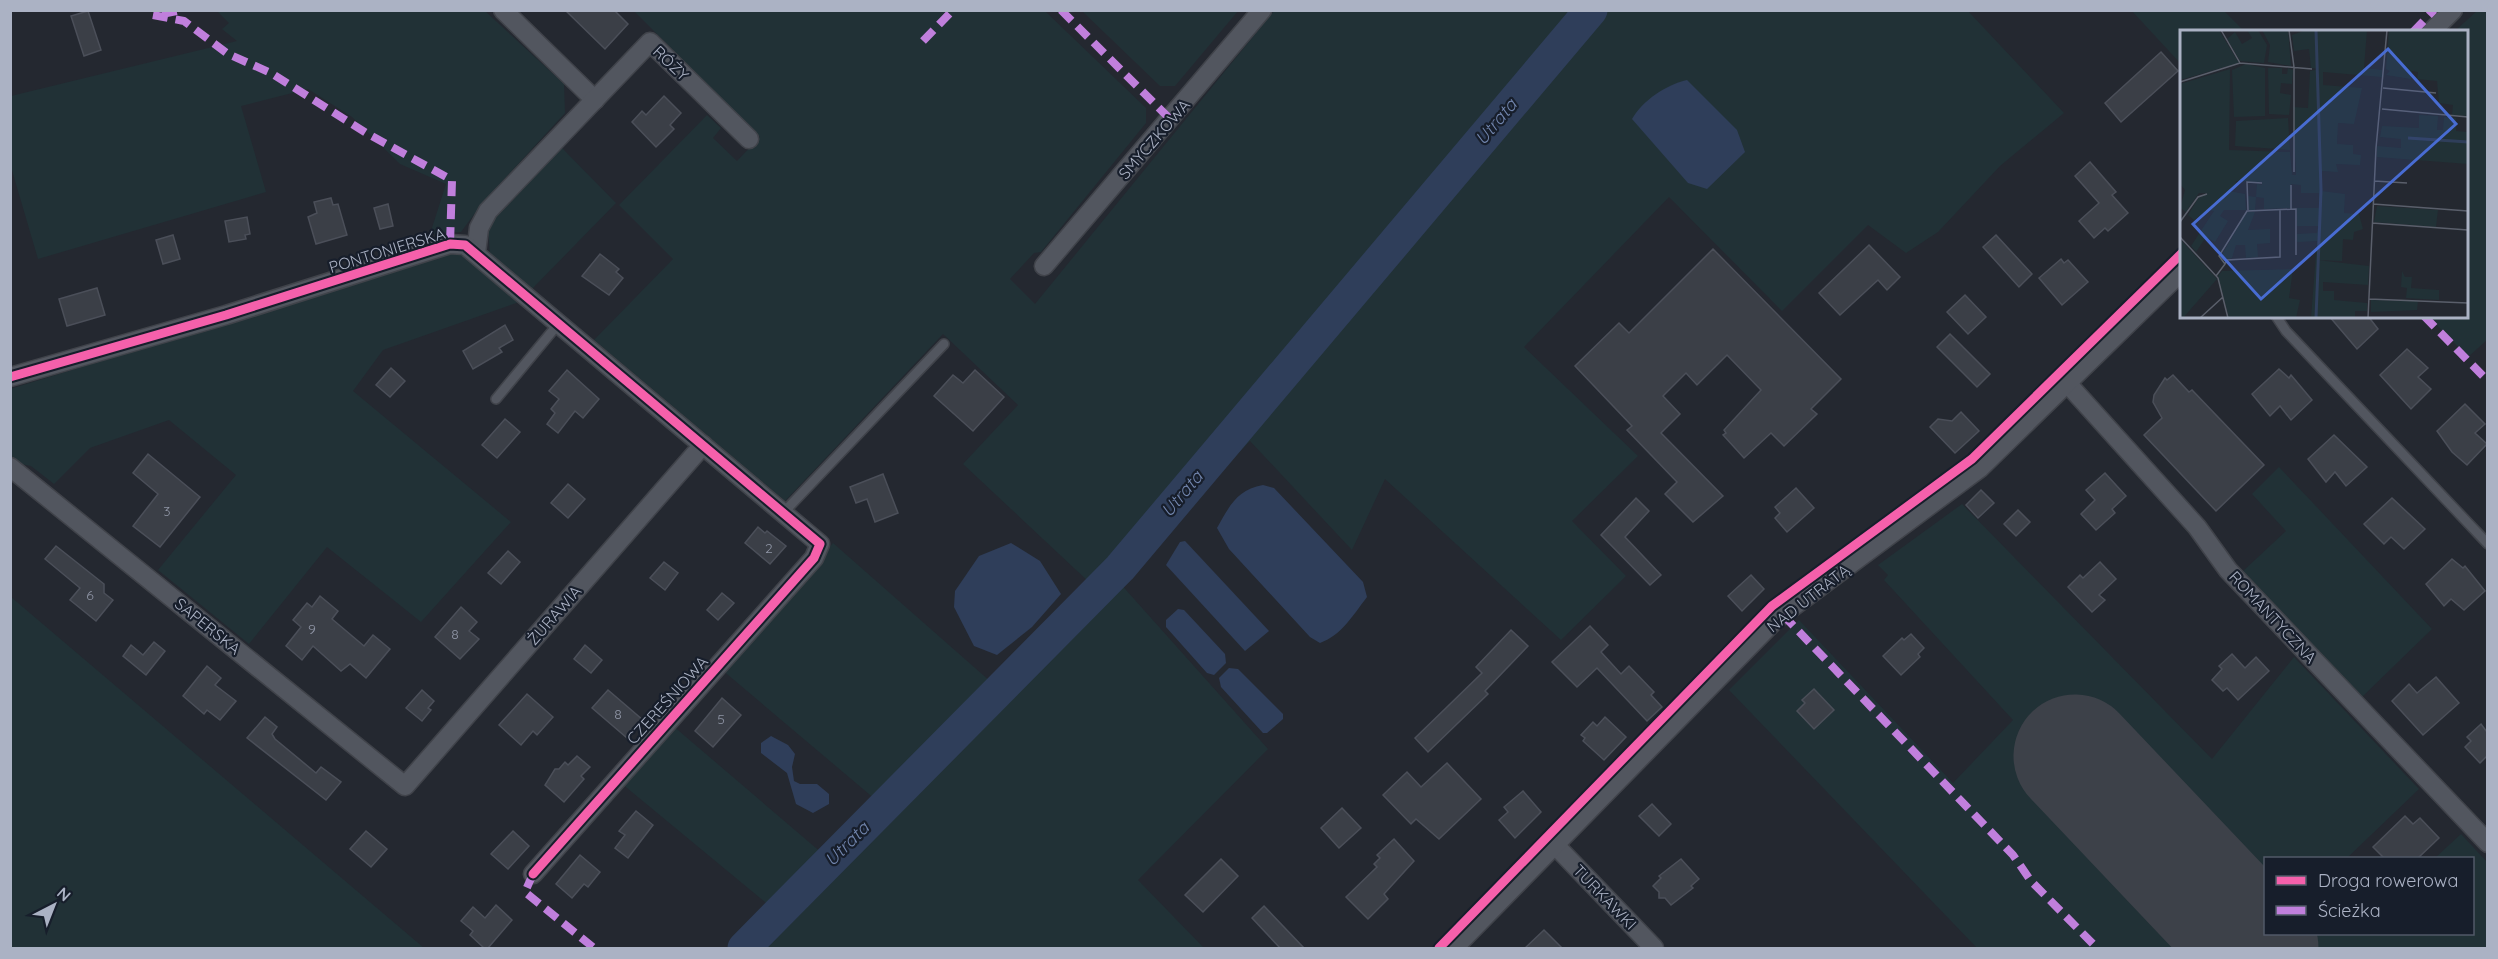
<svg xmlns="http://www.w3.org/2000/svg" width="2498" height="959" font-family="Quicksand,sans-serif">
<style>
.green{fill:#213136}
.water{fill:#2f3e5a}
.lines{fill:none;stroke-linecap:round;stroke-linejoin:round}
.river{stroke:#2f3e5a;stroke-width:33}
.runway{stroke:#3d4149;stroke-width:123}
.building{fill:#3b3f47;stroke:#4b4f59;stroke-width:1.5}
.service-casing{stroke:#40434a;stroke-width:12}
.minor-casing{stroke:#40434a;stroke-width:21}
.service{stroke:#52565f;stroke-width:9}
.minor{stroke:#52565f;stroke-width:18}
.quiet{stroke:#c07fdc;stroke-width:8;stroke-dasharray:15 8;stroke-linecap:butt}
.cycleway-casing{stroke:#171e2b;stroke-width:13}
.cycleway{stroke:#f560ab;stroke-width:9}
.labels{text-anchor:middle;stroke-width:4.5;stroke-linejoin:round;paint-order:stroke}
.number-label{font-size:14px;fill:#8f95a5}
.street-label{font-size:16px;fill:#abb2c4;stroke:#171e2b}
.water-label{font-size:18px;font-style:italic;fill:#7286ae;stroke:#171e2b}
.inset-river{fill:none;stroke:#2f3e5a;stroke-width:3}
.inset-road{fill:none;stroke:#5a5f6b;stroke-width:1.5}
.view{fill:#486cd2;fill-opacity:0.15;stroke:#486cd2;stroke-width:3}
.inset-edge{fill:none;stroke:#abb2c4;stroke-width:3}
</style>
<rect width="100%" height="100%" fill="#242830"/>
<g class="green">
<path d="M217,11H485L564,84L565,113L484,201L461,232L430,234L446,184L400,164L352,117L308,89L241,106L266,192L38,259L11,167V96L237,41L222,29L229,23Z"/>
<path d="M634,11H1045L1146,108V123L1041,252L1034,253L1010,279L1035,304L1274,11H1968L2064,113L2000,166L1938,232L1906,253L1868,225L1782,311L1669,197L1524,347L1638,456L1572,521L1626,576L1561,640L1385,479L1352,550L1250,441L1118,581L1268,749L1138,880L1204,948H730L771,907L621,783L672,725L823,854L876,800L721,669L833,543L991,682L1090,583L963,464L1018,405L943,334L785,501L594,340L673,259L619,205L707,115L721,128L713,138L737,161L760,137Z"/>
<path d="M1082,11H1238L1175,86H1160Z"/>
<path d="M2132,11H2224L2244,31L2182,32L2181,64Z"/>
<path d="M2477,11H2488V339L2468,357L2429,317L2466,316V32L2455,31Z"/>
<path d="M562,148L616,203L532,289L490,254L488,226Z"/>
<path d="M459,251L479,265L519,302L383,350L353,391L511,522L421,622L327,547L249,644L158,570L236,475L169,420L90,448L54,484L31,466L11,462L10,389Z"/>
<path d="M2279,467L2432,629L2362,697L2242,572L2286,531L2252,494Z"/>
<path d="M1962,504L2212,759L2294,657L2419,789L2347,858H2266V934H2472V858H2435L2461,834L2487,862V948H1977L1729,690L1799,620L1953,783L2013,720L1884,580L1888,575L1878,565Z"/>
<path d="M11,597L424,948H11Z"/>
</g>
<g class="water">
<path d="M1687,80L1737,130L1745,152L1707,189L1688,183L1632,119C1643,100 1666,85 1687,80Z"/>
<path d="M1263,485L1274,488L1363,582L1367,597C1353,615 1342,635 1320,643L1310,637L1229,549L1217,528C1230,505 1237,490 1263,485Z"/>
<path d="M1185,541L1269,631L1245,651L1166,565L1180,542Z"/>
<path d="M1011,543L1040,561L1061,594L1032,627L997,655L974,646L954,607L955,591L979,556Z"/>
<path d="M1178,609L1184,610L1225,654L1226,663L1214,675L1207,673L1166,627V620Z"/>
<path d="M1229,668L1238,669L1283,714V719L1267,733H1263L1221,687L1219,678Z"/>
<path d="M771,736L788,745L795,754L792,767L794,781L800,784H817L829,794V804L813,813L796,804L787,773L761,753V743Z"/>
</g>
<g class="lines">
<path class="river" d="M744,948L1120,568L1591,10"/>
<path class="runway" d="M2075,756L2257,948"/>
</g>
<g class="building">
<path d="M565,10H614L628,24L605,49Z"/>
<path d="M88,11L101,50L84,56L71,16Z"/>
<path d="M2161,52L2178,71L2121,122L2105,103Z"/>
<path d="M664,96L681,113L670,125L674,129L656,147L632,122L642,111L646,115Z"/>
<path d="M2090,162L2116,192L2112,195L2128,213L2108,231L2105,228L2094,238L2079,221L2099,203L2075,176Z"/>
<path d="M331,198L333,205L338,204L347,235L316,244L308,217L317,213L314,202Z"/>
<path d="M388,204L393,226L380,229L374,208Z"/>
<path d="M247,217L250,234L245,235L246,239L229,242L225,221Z"/>
<path d="M173,235L180,259L163,264L156,240Z"/>
<path d="M1996,235L2032,274L2019,287L1983,247Z"/>
<path d="M1869,245L1900,277L1887,290L1878,280L1840,315L1819,293Z"/>
<path d="M1713,249L1841,379L1811,409L1817,414L1784,446L1771,433L1744,458L1723,435L1726,433L1724,430L1761,390L1727,355L1697,385L1686,373L1663,396L1680,414L1661,433L1723,496L1693,522L1665,494L1677,482L1627,430L1632,426L1575,366L1619,323L1629,333Z"/>
<path d="M600,254L619,269L616,272L623,278L609,295L582,276Z"/>
<path d="M2061,259L2064,263L2068,260L2088,282L2062,305L2039,278Z"/>
<path d="M97,288L105,315L67,326L59,299Z"/>
<path d="M1965,295L1986,317L1968,334L1947,312Z"/>
<path d="M2329,316H2368L2378,329L2357,349Z"/>
<path d="M505,325L513,340L499,348L502,352L473,369L463,351Z"/>
<path d="M1950,334L1990,374L1977,387L1937,347Z"/>
<path d="M2407,349L2428,368L2418,377L2431,389L2411,409L2380,375Z"/>
<path d="M391,368L405,381L390,397L376,385Z"/>
<path d="M2279,369L2289,378L2291,375L2312,400L2291,420L2280,406L2270,416L2252,394Z"/>
<path d="M567,370L599,399L583,418L575,411L558,433L547,424L555,413L551,409L559,399L549,391Z"/>
<path d="M975,370L1004,397L973,431L934,396L953,375L963,383Z"/>
<path d="M2173,375L2189,392L2192,390L2264,465L2216,511L2144,435L2162,418L2153,402L2154,395L2165,378L2167,380Z"/>
<path d="M2465,404L2485,424L2475,433L2487,444L2467,465L2452,452L2437,431Z"/>
<path d="M1961,412L1979,431L1955,453L1930,427L1938,419L1952,421Z"/>
<path d="M505,419L520,432L497,458L482,445Z"/>
<path d="M2334,435L2367,467L2346,486L2335,472L2326,482L2308,459Z"/>
<path d="M148,454L200,497L160,547L133,526L158,494L133,473Z"/>
<path d="M2105,473L2126,496L2112,509L2115,513L2096,530L2081,514L2095,500L2086,490Z"/>
<path d="M883,474L898,513L875,522L867,499L856,503L850,487Z"/>
<path d="M568,484L585,499L568,518L551,503Z"/>
<path d="M1796,488L1814,508L1787,532L1775,518L1780,513L1775,507Z"/>
<path d="M1981,490L1994,503L1978,518L1966,505Z"/>
<path d="M1636,498L1649,511L1625,537L1661,575L1650,585L1601,535Z"/>
<path d="M2392,498L2425,529L2404,549L2391,537L2384,544L2364,524Z"/>
<path d="M2018,510L2030,522L2016,536L2004,524Z"/>
<path d="M758,527L765,533L767,531L786,546L770,564L745,543Z"/>
<path d="M56,546L104,584V593L113,600L96,621L70,600L80,588L45,559Z"/>
<path d="M508,551L520,562L501,584L488,573Z"/>
<path d="M2452,559L2463,568L2465,566L2485,591L2464,610L2451,599L2444,606L2426,584Z"/>
<path d="M664,562L678,573L665,590L650,578Z"/>
<path d="M2100,562L2116,579L2099,595L2105,600L2092,612L2068,587L2080,575L2083,578Z"/>
<path d="M1751,575L1764,589L1742,611L1728,596Z"/>
<path d="M722,593L734,603L718,620L707,610Z"/>
<path d="M320,596L338,611L332,619L364,646L373,635L390,649L366,678L350,664L341,671L313,646L302,660L286,646L301,627L293,620L307,603L312,607Z"/>
<path d="M461,607L477,622L469,631L479,639L460,659L435,637Z"/>
<path d="M1590,626L1608,645L1601,652L1621,674L1629,666L1654,692L1651,695L1662,707L1647,721L1597,668L1577,687L1552,662Z"/>
<path d="M1511,630L1528,646L1485,691L1488,694L1428,752L1415,738L1482,673L1476,667Z"/>
<path d="M1911,634L1924,648L1918,654L1920,657L1901,675L1883,656L1902,638L1904,640Z"/>
<path d="M154,642L165,651L146,675L123,656L131,645L143,655Z"/>
<path d="M585,645L602,660L591,673L574,659Z"/>
<path d="M2232,654L2245,668L2256,657L2269,671L2238,700L2227,688L2223,691L2212,680L2222,669L2219,666Z"/>
<path d="M207,666L221,678L215,685L236,701L220,720L207,710L204,714L183,696Z"/>
<path d="M2436,677L2459,703L2423,735L2392,701L2409,684L2417,693Z"/>
<path d="M1814,689L1834,710L1814,729L1797,711L1805,703L1802,700Z"/>
<path d="M422,690L434,701L428,708L431,710L422,721L406,708Z"/>
<path d="M608,690L643,720L627,738L592,708Z"/>
<path d="M527,694L553,717L537,735L533,731L521,745L499,725Z"/>
<path d="M722,698L741,715L713,747L695,731Z"/>
<path d="M265,717L277,727L272,734L275,739L316,773L321,767L341,782L326,800L247,738Z"/>
<path d="M1605,717L1626,737L1604,760L1583,741L1585,738L1581,735L1593,722L1597,726Z"/>
<path d="M2481,724L2487,732V756L2480,763L2465,747L2471,741L2467,737Z"/>
<path d="M577,756L590,767L581,776L584,779L564,802L545,785L555,769H559L565,762L568,765Z"/>
<path d="M1447,763L1481,799L1439,839L1416,819L1411,824L1383,795L1407,772L1421,787Z"/>
<path d="M1523,791L1541,812L1515,838L1499,820L1508,812L1504,807Z"/>
<path d="M1652,804L1671,824L1659,836L1639,816Z"/>
<path d="M1342,808L1361,828L1339,848L1321,828Z"/>
<path d="M636,811L653,825L628,858L615,848L625,835L619,831Z"/>
<path d="M2405,816L2413,824L2420,818L2439,838L2418,858H2384L2373,847Z"/>
<path d="M366,831L387,849L371,867L350,849Z"/>
<path d="M513,831L529,846L508,869L491,854Z"/>
<path d="M1394,839L1414,861L1384,894L1388,899L1368,919L1346,897L1377,867L1374,864L1380,858L1377,855Z"/>
<path d="M580,855L600,872L588,887L584,884L572,898L556,884Z"/>
<path d="M1221,859L1238,876L1203,912L1185,895Z"/>
<path d="M1681,859L1699,879L1691,886L1693,888L1671,905L1665,898H1659V892L1653,886L1661,878L1659,876Z"/>
<path d="M496,905L512,920L488,948H484L470,935L473,931L461,921L473,907L485,918Z"/>
<path d="M1264,906L1304,948H1280L1252,918Z"/>
<path d="M1544,930L1562,948H1525Z"/>
</g>
<g class="lines">
<defs>
<g id="service">
<path d="M2276,316L2286,331L2488,544"/>
<path d="M496,399L559,323"/>
<path d="M783,513L944,344"/>
</g>
<g id="minor">
<path d="M503,10L595,100"/>
<path d="M2431,32L2453,10"/>
<path d="M476,253L479,228L488,211L650,42L749,139"/>
<path d="M1044,266L1262,10"/>
<path d="M10,377L226,315L450,244L465,245L820,544L814,558L533,874"/>
<path d="M2067,383L2197,527L2228,570L2488,843"/>
<path d="M10,467L405,786L703,445"/>
<path d="M1555,845L1654,948"/>
<path d="M1454,948L1775,620L1980,468L2182,271"/>
</g>
</defs>
<use href="#service" class="service-casing"/>
<use href="#minor" class="minor-casing"/>
<use href="#service" class="service"/>
<use href="#minor" class="minor"/>
<g class="quiet">
<path d="M1061,10L1171,120"/>
<path d="M162,14L183,10"/>
<path d="M153,15L184,21L228,54L271,73L368,134L452,180L450,244"/>
<path d="M2413,32L2434,10"/>
<path d="M923,41L953,10"/>
<path d="M2424,316L2488,381"/>
<path d="M1783,615L2013,855L2031,881L2097,948"/>
<path d="M533,874L525,892L594,948"/>
</g>
<defs>
<g id="cycleway">
<path d="M10,377L226,315L450,244L465,245L820,544L814,558L533,874"/>
<path d="M1439,948L1772,606L1972,459L2182,253"/>
</g>
</defs>
<use href="#cycleway" class="cycleway-casing"/>
<use href="#cycleway" class="cycleway"/>
</g>
<g class="labels">
<g class="number-label">
<text x="167" y="516">3</text>
<text x="769" y="553">2</text>
<text x="90" y="600">6</text>
<text x="312" y="634">9</text>
<text x="455" y="639">8</text>
<text x="618" y="719">8</text>
<text x="721" y="724">5</text>
</g>
<g class="street-label">
<text transform="translate(671 63) rotate(44)" y="6">RÓŻY</text>
<text transform="translate(1154 139) rotate(-49)" y="6">SMYCZKOWA</text>
<text transform="translate(387 250) rotate(-17)" y="6">PONTONIERSKA</text>
<text transform="translate(1808 598) rotate(-38)" y="6">NAD UTRATĄ</text>
<text transform="translate(554 615) rotate(-49)" y="6">ŻURAWIA</text>
<text transform="translate(2273 617) rotate(47)" y="6">ROMANTYCZNA</text>
<text transform="translate(208 626) rotate(39)" y="6">SAPERSKA</text>
<text transform="translate(667 700) rotate(-48)" y="6">CZEREŚNIOWA</text>
<text transform="translate(1605 897) rotate(46)" y="6">TURKAWKI</text>
</g>
<g class="water-label">
<text transform="translate(1496 122) rotate(-50)" y="6">Utrata</text>
<text transform="translate(1182 494) rotate(-50)" y="6">Utrata</text>
<text transform="translate(847 844) rotate(-45)" y="6">Utrata</text>
</g>
</g>
<g transform="translate(2180 30)">
<rect width="288" height="288" fill="#242830"/>
<path d="M0,0H39L59,33L0,50ZM67,0H78L87,15L84,33L60,31L47,9L55,2L62,14L72,8ZM82,0H108L111,36L88,32L90,15ZM126,0H187L184,38L202,40V47L143,42V55L182,58L174,94L158,93L157,114L173,115V124L181,125L180,135L156,134L158,142L142,141L141,161L165,164L164,183L179,184L183,199L174,202L173,210L163,209L162,231L137,230L189,236L188,255L143,252V261H154V270L187,273V281H175V287L179,288H131L137,211L117,212V204L137,203L138,196H117V178H139V163H121V155L111,154L110,178L84,179V168L76,167L75,180H69L68,166L76,167L77,154L82,155V152L56,151L55,159L49,161L65,164L66,180H44L40,186L48,191L35,212L26,207L16,222L11,216L34,181L29,180L14,190L8,185L19,167L27,163H19L6,182L0,178L5,160L0,154V54L50,39L49,120L110,122L112,145H116L113,77L128,78L130,41L140,39L131,38L129,19L114,21L112,5ZM209,0H288V86L272,85L273,75L259,73L257,51L237,49L238,42L232,41L231,49L206,45L210,41L206,39ZM66,34L85,38V86L54,87L52,40ZM88,38H102V44H107L108,38L113,40L112,54L101,53L100,63L111,65L109,85L89,84ZM239,85L258,86L257,100H263L264,87L276,88V101L288,102V134L197,127V116L221,118V109L200,107L202,96L239,98ZM108,88L110,120L55,116L56,91ZM197,176L258,180L256,197L194,192ZM67,182H75L68,200L90,199V213L77,214L78,227L66,228L65,215H56L52,228L44,231L41,226ZM0,209L37,249L3,288H0ZM113,239L109,268L120,270L116,288H49L38,246L42,241ZM222,241L225,247H232L231,258L259,260V270L226,268L227,258L221,257ZM191,270L238,271L237,280L191,282Z" fill="#213136"/>
<path class="inset-river" d="M228,108L288,112M136,288L141,160L136,0"/>
<path class="inset-road" d="M41,0L60,33M109,0L114,37V142M0,52L60,33L132,39M203,58L256,63M202,79L288,87M194,151L227,153M193,174L288,181M111,179V155M68,180L67,152L82,153M0,192L18,167L27,164M192,193L288,200M0,207L38,248L48,288M45,234L47,230L100,227V180M36,246L45,234L39,226L67,181L116,179V225M189,269L288,273M20,288L43,267M188,288L196,118L207,0"/>
<path class="view" d="M208,19L276,94L81,269L13,194Z"/>
<rect width="288" height="288" class="inset-edge"/>
</g>
<rect width="2498" height="959" fill="none" stroke="#abb2c4" stroke-width="24"/>
<rect x="2264" y="857" width="210" height="78" fill="#171e2b" stroke="#525968" stroke-width="1.5"/>
<rect x="2276" y="876" width="30" height="9" fill="#f560ab" stroke="#525968" stroke-width="1.5"/>
<text x="2318" y="887" font-size="18" fill="#abb2c4">Droga rowerowa</text>
<rect x="2276" y="906" width="30" height="9" fill="#c07fdc" stroke="#525968" stroke-width="1.5"/>
<text x="2318" y="917" font-size="18" fill="#abb2c4">Ścieżka</text>
<g transform="translate(54 905) rotate(42)" stroke="#171e2b" stroke-width="4.5" paint-order="stroke">
<path d="M0-4.5L10 22L0 15L-10 22Z" fill="#abb2c4"/>
<text y="-9" font-size="16" font-weight="bold" text-anchor="middle" fill="#abb2c4">N</text>
</g>
</svg>
